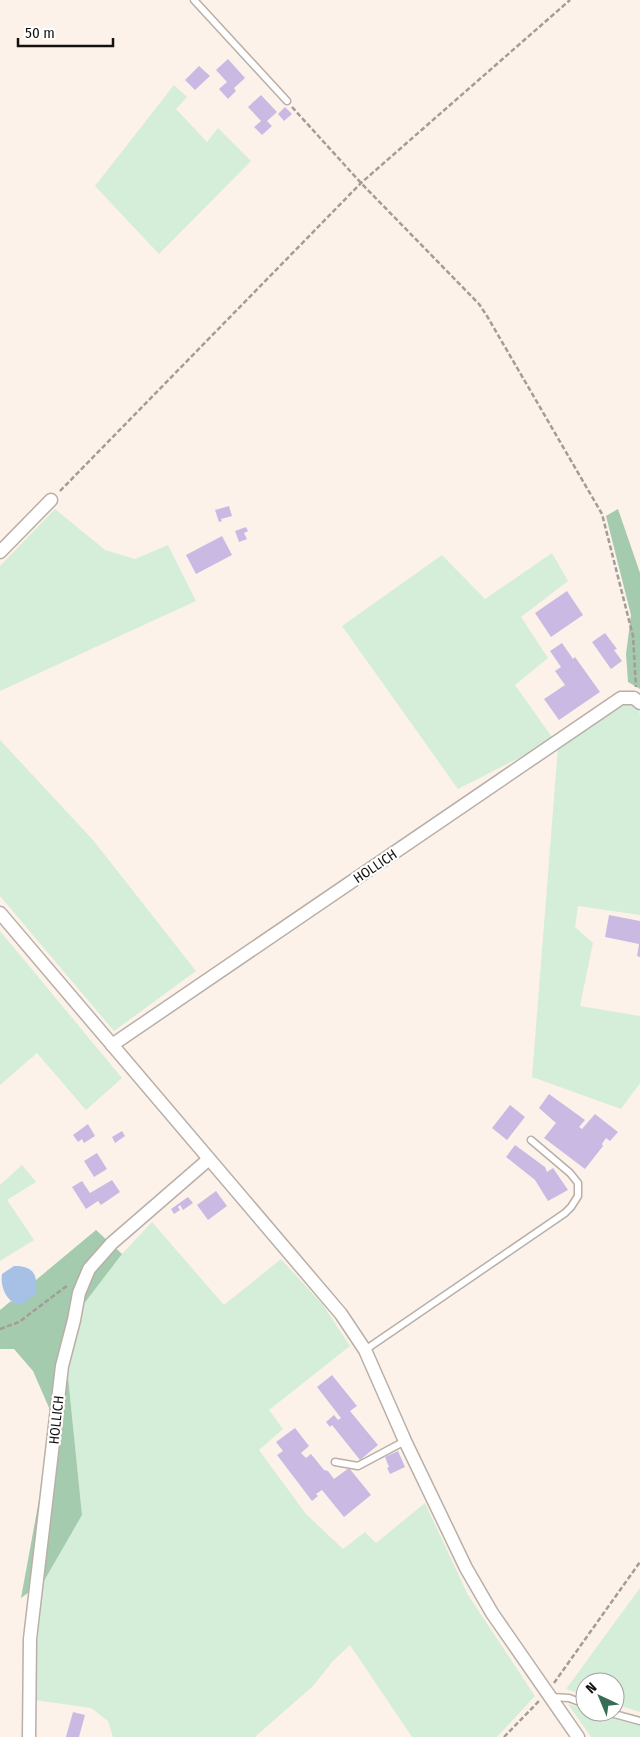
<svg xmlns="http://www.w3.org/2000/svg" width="640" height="1737" font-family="'Fira Sans Condensed',sans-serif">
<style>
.green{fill:#d4eeda}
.forest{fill:#a4cbad}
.water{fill:#a6c1e5}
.building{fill:#cabae3}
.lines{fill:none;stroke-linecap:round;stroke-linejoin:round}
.service-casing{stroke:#b9afa7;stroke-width:9}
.minor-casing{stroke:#b9afa7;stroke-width:15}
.path{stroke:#a49c96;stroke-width:2.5;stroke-dasharray:5 2.5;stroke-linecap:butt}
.service{stroke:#fff;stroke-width:6}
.minor{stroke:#fff;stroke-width:12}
.labels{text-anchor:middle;stroke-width:4.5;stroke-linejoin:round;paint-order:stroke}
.street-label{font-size:14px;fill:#14110e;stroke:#fff}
</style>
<rect width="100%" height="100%" fill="#fdf2ea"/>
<g class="green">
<path d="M174,85L187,97L176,109L207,142L218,128L251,161L159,254L95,186Z"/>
<path d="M55,509L105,550L135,559L168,545L196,601L0,691V566Z"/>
<path d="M552,553L568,581L521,617L548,658L515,685L554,740L458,789L342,626L442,555L485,599Z"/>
<path d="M628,702L639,709L640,716V915L578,906L575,927L593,943L580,1006L640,1016V1083L621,1109L532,1077L558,747L620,703Z"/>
<path d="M0,740L93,840L196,971L114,1031L0,896Z"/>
<path d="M0,931L122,1078L86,1110L37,1053L0,1085Z"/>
<path d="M22,1165L36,1182L7,1200L34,1240L0,1261V1185Z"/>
<path d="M152,1222L224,1305L281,1259L323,1305L350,1346L269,1410L283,1429L259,1450L306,1514L343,1549L365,1532L376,1543L425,1503L468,1595L535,1696L497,1737H412L350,1645L333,1661L313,1686L255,1737H113L108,1721L91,1708L35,1700L37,1642L44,1581L82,1515L67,1367L83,1305L122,1254Z"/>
<path d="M640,1588V1712L615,1704V1682H585V1695L566,1689Z"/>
<path d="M568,1704L585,1709V1712H596L640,1725V1737H591Z"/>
</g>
<g class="forest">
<path d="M618,509L640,573V689L628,682L626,654L631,615L606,516Z"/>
<path d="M96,1230L122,1254L83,1305L67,1367L82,1515L44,1581L21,1598L43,1478L50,1410L33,1371L14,1349H0V1310L11,1301L12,1302L36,1294V1280Z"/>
</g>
<path class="water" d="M14,1266C34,1266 38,1275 36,1294L21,1305C7,1303 0,1288 2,1274Z"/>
<g class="building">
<path d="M228,59L245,78L234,88L236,91L228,99L219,89L227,82L216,70Z"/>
<path d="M199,66L210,76L195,90L185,80Z"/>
<path d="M261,95L277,112L267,121L272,126L262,135L254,127L261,121L248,107Z"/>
<path d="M285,107L292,114L284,121L278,114Z"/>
<path d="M229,506L232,516L221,519L222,521L219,522L215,510Z"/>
<path d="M246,527L248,531L244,533L247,539L239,542L235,531Z"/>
<path d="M222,536L232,555L196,574L186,555Z"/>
<path d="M567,591L583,615L551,637L535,613Z"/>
<path d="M605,633L617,649L614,650L622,661L611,669L592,642Z"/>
<path d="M562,643L573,659L575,657L600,692L559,720L544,699L565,685L555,671L561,667L550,651Z"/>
<path d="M609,915L640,921V957L637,956L639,944L605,937Z"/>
<path d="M549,1094L585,1120L579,1127L582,1129L595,1114L618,1132L610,1141L606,1138L602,1144L603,1146L585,1169L544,1138L556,1123L539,1108Z"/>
<path d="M510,1105L525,1117L507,1140L492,1128Z"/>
<path d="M88,1124L95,1136L84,1143L82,1139L78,1142L73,1135Z"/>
<path d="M122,1131L125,1136L115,1143L112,1137Z"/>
<path d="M515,1145L545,1167L547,1172L553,1168L568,1190L548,1201L535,1180L506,1157Z"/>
<path d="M97,1153L107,1169L94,1177L84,1161Z"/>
<path d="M112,1180L120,1192L101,1205L98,1201L86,1209L72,1187L82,1181L90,1193Z"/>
<path d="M216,1191L227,1206L208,1220L197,1205Z"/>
<path d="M188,1197L193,1203L183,1210L180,1205L178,1207L180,1210L174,1214L171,1209Z"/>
<path d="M332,1375L357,1406L350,1411L378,1445L360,1460L332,1425L330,1427L326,1422L334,1415L338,1420L341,1418L317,1387Z"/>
<path d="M295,1428L309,1446L301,1453L306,1458L311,1454L324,1470L328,1471L334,1479L349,1468L371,1495L344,1517L322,1490L316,1494L318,1496L312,1501L277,1455L283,1451L276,1442Z"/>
<path d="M398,1451L405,1467L390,1474L387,1468L389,1467L385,1457Z"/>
<path d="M73,1712L85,1715L79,1737H66Z"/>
</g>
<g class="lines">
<defs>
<g id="service">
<path d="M194,0L287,101"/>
<path d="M365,1350L565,1213L571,1207L578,1196V1183L570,1173L531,1140"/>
<path d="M335,1462L358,1466L405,1441"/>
<path d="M551,1697L569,1698L585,1704"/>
<path d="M607,1712L640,1721"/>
</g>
<g id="minor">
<path d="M0,552L51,500"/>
<path d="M0,913L341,1314L365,1350L405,1441L466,1568L492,1613L578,1737"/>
<path d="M112,1045L621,698H634L640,703"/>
<path d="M29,1737L30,1639L62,1366L74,1320L79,1293L89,1269L112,1243L209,1159"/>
</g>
</defs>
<use href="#service" class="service-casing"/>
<use href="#minor" class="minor-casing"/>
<g class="path">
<path d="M292,107L361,183L479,304L487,316L602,514L633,636L636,687"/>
<path d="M60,491L361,183L570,0"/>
<path d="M0,1329L19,1322L68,1285"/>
<path d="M554,1683L640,1562"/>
<path d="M504,1737L540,1700"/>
</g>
<use href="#service" class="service"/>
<use href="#minor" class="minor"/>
</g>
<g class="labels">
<g class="street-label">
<text transform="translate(375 866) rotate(-34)" y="5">HOLLICH</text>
<text transform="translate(56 1420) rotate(-84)" y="5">HOLLICH</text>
</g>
</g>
<g transform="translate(600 1697) rotate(316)"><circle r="24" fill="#ffffff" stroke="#a1a09f"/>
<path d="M0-4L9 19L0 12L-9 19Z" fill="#366e55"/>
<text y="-8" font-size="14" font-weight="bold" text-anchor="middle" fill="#14110e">N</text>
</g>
<path d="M18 38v8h95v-8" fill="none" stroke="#14110e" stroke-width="2.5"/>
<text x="25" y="38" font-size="15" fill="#14110e" stroke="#ffffff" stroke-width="4" paint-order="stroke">50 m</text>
</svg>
